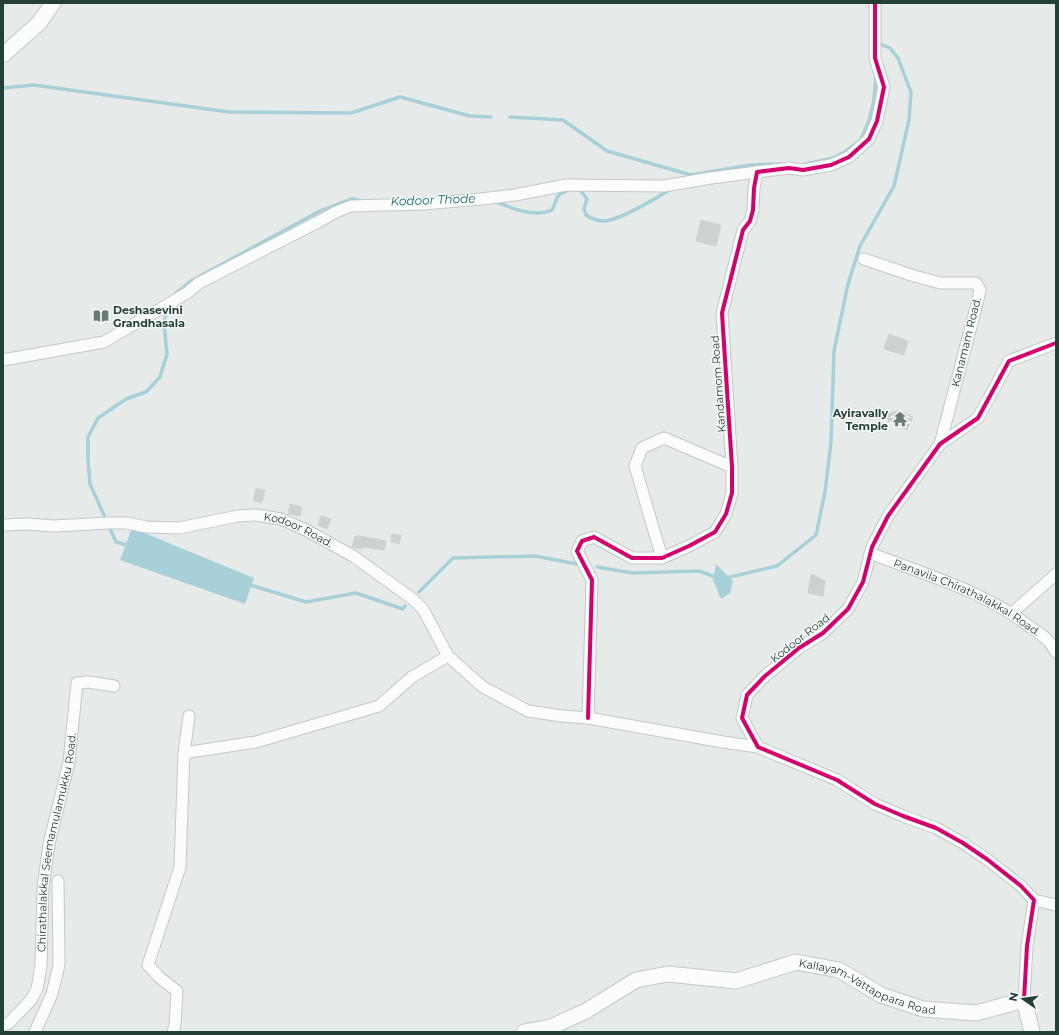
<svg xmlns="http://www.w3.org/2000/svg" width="1059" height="1035" font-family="Montserrat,sans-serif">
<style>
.water{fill:#a8d0d8}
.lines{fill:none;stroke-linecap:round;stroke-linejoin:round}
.stream{stroke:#a8d0d8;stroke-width:3.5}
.building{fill:#cdd2d0;stroke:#cfd4d2}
.street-casing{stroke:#c3c8c6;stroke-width:13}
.secondary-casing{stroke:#c2c9c6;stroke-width:17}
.street{stroke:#fbfcfc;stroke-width:11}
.secondary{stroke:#fbfcfc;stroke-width:15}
.cycleway-casing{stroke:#f5faf7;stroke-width:6}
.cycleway{stroke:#d6006c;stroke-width:4}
.labels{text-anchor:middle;stroke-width:3;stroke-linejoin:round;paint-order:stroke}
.poi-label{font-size:11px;font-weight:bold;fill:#243f38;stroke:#f5faf7;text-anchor:start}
.street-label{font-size:11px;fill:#243f38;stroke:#f5faf7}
.water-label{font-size:12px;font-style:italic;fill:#1f6879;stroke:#f5faf7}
</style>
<rect width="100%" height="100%" fill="#e6ebe9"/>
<g class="water">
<path d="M132,528L254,578L245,604L120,560Z"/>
<path d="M716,564L733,581L730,593L721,599L713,580Z"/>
</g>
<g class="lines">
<g class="stream">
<path d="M3,88L34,85L229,112L351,113L400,97L470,116L491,117"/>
<path d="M510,117L563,120L607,151L691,175"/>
<path d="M806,164L833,158L843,153L860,141L869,121L874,100L876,75"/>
<path d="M686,178L691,175L751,165L780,164"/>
<path d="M577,189L580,190L587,199L584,209L586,215C592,219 597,221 604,221C621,220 656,198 671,189"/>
<path d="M494,201C511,208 534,218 552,210C559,196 554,195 571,189"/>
<path d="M175,294L191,281L320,211L352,199L362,201"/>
<path d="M130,546L116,542L90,484L88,460V437L98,418L126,399L146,392L160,377L167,354L164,323L167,308"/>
<path d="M597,567L632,573L699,571L718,578"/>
<path d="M726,578L777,566L816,535L825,492L831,442L834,351L848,284L860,246L894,186L909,120L911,92L898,58L890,48L880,44L877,45"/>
<path d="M247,584L306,602L356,593L403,609L405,606"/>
<path d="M419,592L453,558L535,556L577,564"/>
</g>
</g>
<g class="building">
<path d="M701,220L721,225L716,246L696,241Z"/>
<path d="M107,309L108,321L95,322L93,311Z"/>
<path d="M889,334L908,341L904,355L884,349Z"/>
<path d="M899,410L913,417L907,430L888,421V414Z"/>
<path d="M256,488L265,490L262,503L253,501Z"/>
<path d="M290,504L302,507L300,516L288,514Z"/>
<path d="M321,516L331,519L327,529L318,525Z"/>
<path d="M392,534L401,535L399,544L391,542Z"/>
<path d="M355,536H360L386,541L384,550L363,547L362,549L352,547Z"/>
<path d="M811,574L825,581L823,596L808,593Z"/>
</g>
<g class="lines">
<defs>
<g id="street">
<path d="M864,259L911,275L940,283H976L980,290L977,304L940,444"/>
<path d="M3,360L104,342L187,293L199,283L318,222L336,212L351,206L424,204L481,199L515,195L566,185L664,186L711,178L757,172"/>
<path id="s1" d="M3,525L27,524L54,526L109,523H127L146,527L179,528L238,516L256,515L281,519L306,530L353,556L414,600L423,609L448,656L483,687L528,711L562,716L588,718L723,742L758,747"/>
<path id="s2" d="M870,553C925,575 983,590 1030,627C1041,634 1050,640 1056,652"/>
<path d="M662,558L635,466L642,448L664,438L732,467"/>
<path d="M1012,613L1056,574"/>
<path d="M588,718L592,580L577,551L582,541L594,537L632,558H662L689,546L715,532L726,514L732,493V467L722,313L743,230L750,221L753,210L754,188L757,172L789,168L803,170L831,165L849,157L869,139L877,121L884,87L875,58V3"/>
<path d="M184,753L256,742L379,706L412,677L448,656"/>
<path d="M1034,900L1056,905"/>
<path d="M1024,1000L1027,946L1034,900L1021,886L988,860L963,843L936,828L903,816L875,804L837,780L758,747L742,718L747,695L765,676L799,648L823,633L848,609L863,582L872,547L888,516L940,444L978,418L1009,361L1056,343"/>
<path id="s3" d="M3,1025L9,1023L31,1000L37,989L39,978L41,965L43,888L49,844L69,762L77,683L89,682L114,686"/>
<path d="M35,1032L52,994L59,965L58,881"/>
<path d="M173,1032L175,1025L177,991L160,978L148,965L180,867L184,753L189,716"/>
</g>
<g id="secondary">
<path d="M3,55L39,23L53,3"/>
<path id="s4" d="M524,1032L551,1027L586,1011L636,980L668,974L736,981L796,962L839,970L881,995L923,1009L976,1013L1024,1000L1032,1032"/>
</g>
</defs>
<use href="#street" class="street-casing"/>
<use href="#secondary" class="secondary-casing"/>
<use href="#street" class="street"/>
<use href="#secondary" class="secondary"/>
<defs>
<g id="cycleway">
<path d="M588,718L592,580L577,551L582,541L594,537L632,558H662L689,546L715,532L726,514L732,493V467L722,313L743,230L750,221L753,210L754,188L757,172L789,168L803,170L831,165L849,157L869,139L877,121L884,87L875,58V3"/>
<path d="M1024,1000L1027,946L1034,900L1021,886L988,860L963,843L936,828L903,816L875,804L837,780L758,747L742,718L747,695L765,676L799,648L823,633L848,609L863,582L872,547L888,516L940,444L978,418L1009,361L1056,343"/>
</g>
</defs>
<use href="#cycleway" class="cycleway-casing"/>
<use href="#cycleway" class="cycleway"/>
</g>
<defs>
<symbol id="library-bare" viewBox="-9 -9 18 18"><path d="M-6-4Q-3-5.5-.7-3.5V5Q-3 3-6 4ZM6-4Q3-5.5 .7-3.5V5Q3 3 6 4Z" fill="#687b76" stroke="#f5faf7" stroke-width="2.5" paint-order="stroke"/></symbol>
<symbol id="temple-bare" viewBox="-9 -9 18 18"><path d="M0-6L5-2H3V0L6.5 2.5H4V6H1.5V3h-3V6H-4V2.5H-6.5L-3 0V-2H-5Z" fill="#687b76" stroke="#f5faf7" stroke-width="2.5" paint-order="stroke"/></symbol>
</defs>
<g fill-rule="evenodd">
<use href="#library-bare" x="90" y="305" width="22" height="22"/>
<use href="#temple-bare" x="889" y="408" width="22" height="22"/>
</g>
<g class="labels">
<g class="poi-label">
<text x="113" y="314">Deshasevini<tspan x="113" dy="13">Grandhasala</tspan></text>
<text x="888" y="417" text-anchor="end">Ayiravally<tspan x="888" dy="13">Temple</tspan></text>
</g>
<g class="street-label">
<text transform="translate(966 342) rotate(-76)" y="4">Kanamam Road.</text>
<text transform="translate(718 384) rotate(-94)" y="4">Kandamom Road</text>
<text dy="4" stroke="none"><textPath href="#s1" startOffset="300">Kodoor Road.</textPath></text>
<text dy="4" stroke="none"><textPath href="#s2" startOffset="107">Panavila Chirathalakkal Road.</textPath></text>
<text transform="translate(800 638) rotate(-38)" y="4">Kodoor Road</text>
<text dy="4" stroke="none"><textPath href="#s3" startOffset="199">Chirathalakkal Seemamulamukku Road.</textPath></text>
<text dy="4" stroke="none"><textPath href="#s4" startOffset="365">Kallayam-Vattappara Road</textPath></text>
</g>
<g class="water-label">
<text transform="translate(433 200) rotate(-2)" y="4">Kodoor Thode</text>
</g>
</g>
<rect width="1059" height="1035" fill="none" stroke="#243f38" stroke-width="8"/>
<g transform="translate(1023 999) rotate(283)" stroke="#f5faf7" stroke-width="3" paint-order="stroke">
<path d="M0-3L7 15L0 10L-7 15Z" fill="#243f38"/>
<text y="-6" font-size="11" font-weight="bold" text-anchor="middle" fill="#243f38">N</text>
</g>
</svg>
